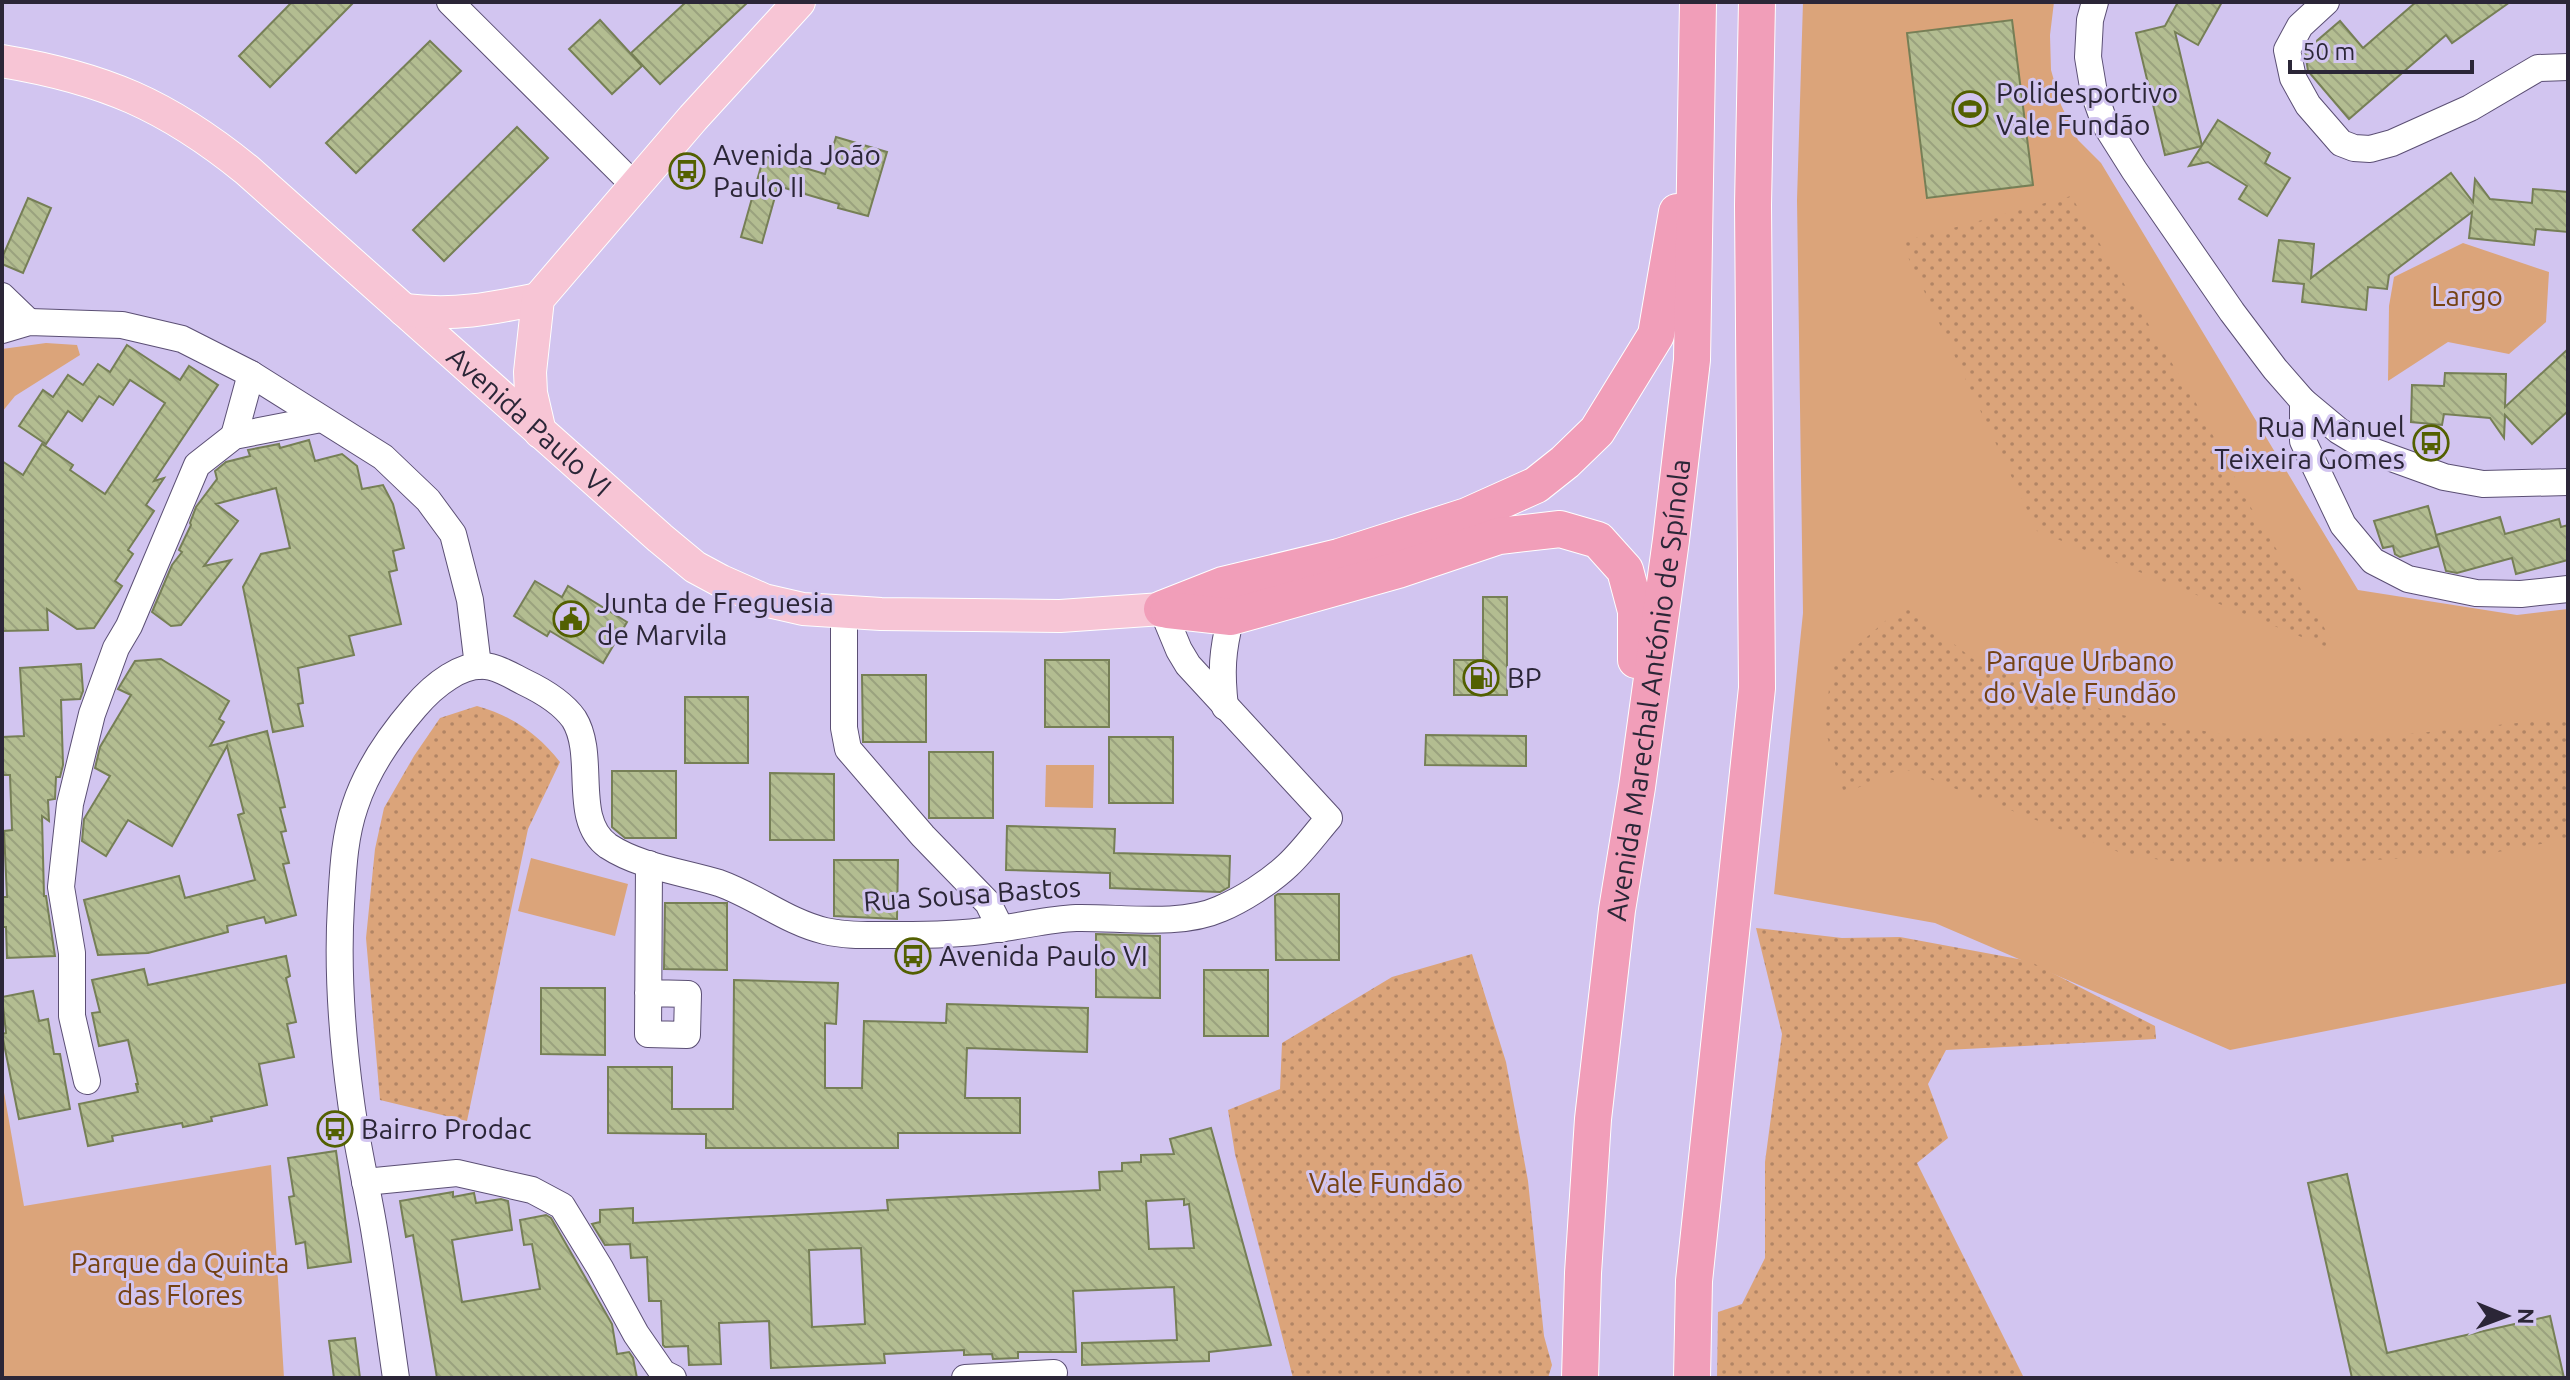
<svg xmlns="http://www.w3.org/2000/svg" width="2570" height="1380" font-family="Ubuntu,sans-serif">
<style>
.green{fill:#dba47a}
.garden{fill:url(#garden-dots)}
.building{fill:url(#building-back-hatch);stroke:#767f56;stroke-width:2;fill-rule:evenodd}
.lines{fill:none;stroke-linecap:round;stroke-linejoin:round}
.minor-casing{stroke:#5b4f74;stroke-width:28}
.major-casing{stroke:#fff;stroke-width:34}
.highway-casing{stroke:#fff;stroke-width:38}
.minor{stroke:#fff;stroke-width:26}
.major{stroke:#f7c5d5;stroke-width:32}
.highway{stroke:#f19eb9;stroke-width:36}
.labels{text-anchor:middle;stroke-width:6;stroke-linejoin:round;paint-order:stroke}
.poi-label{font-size:28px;fill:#2b2637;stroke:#d2c5f0;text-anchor:start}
.park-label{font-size:28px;fill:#754213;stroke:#d2c5f0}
.street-label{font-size:28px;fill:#2b2637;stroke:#d2c5f0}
</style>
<defs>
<pattern id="garden-dots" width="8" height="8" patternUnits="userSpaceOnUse" patternTransform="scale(2)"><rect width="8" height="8" fill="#dba47a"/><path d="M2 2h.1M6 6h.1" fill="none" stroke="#b28565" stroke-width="1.8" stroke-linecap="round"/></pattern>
<pattern id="building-back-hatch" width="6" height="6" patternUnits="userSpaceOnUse" patternTransform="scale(2)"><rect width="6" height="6" fill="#b3bd91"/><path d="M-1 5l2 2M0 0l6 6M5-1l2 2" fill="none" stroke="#9aa27e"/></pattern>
</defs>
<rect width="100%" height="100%" fill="#d2c5f0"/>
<g class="green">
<path d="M1803,2H2054L2050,35L2051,70L2061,105L2078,140L2101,163L2358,590L2517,615L2568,609V983L2230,1050L1935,923L1774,894L1803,613L1797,200Z"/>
<path d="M2463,243L2549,272L2546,322L2509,354L2448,342L2388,381L2389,306L2394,277Z"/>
<path d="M46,343L77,345L80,355L15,396L2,412V349Z"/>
<path d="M1046,765H1094L1093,808L1045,807Z"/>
<path d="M531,858L628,884L615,936L518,911Z"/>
<path d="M2,1081L24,1206L271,1165L284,1378H2Z"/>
</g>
<g class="garden">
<path d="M2071,196L2196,403L2247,501L2339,652L2037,531L1901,242Z"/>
<path d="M1904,605L1982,666L2112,713L2230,736L2379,737L2568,718V839L2487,854L2316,863L2205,865L2129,856L1902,768L1844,794L1824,726L1832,667Z"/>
<path d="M477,706C512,716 537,733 560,762L528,829L467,1121L380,1100L366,938L375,849L384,808L414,756L440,718Z"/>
<path d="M1756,928L1842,938L1900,937L2029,961L2155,1026L2156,1039L1946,1050L1928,1084L1948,1138L1917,1163L2024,1378H1717L1718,1312L1742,1304L1765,1258V1162L1782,1034Z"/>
<path d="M1472,954L1506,1062L1528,1181L1544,1336L1552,1365L1548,1378H1293L1235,1154L1228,1110L1280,1089L1282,1043L1392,977Z"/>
</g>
<g class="building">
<path d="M292,2H354L270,87L239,56Z"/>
<path d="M686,2H748L660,84L631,53Z"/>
<path d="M2178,2H2222L2198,45L2175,32L2202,146L2165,155L2136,33L2165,26Z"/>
<path d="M2416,2H2510L2452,43L2446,35L2349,119L2308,71L2305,51L2340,21L2363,48Z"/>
<path d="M600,20L642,66L612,94L569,49Z"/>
<path d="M2012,20L2033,185L1927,198L1907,33Z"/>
<path d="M430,41L461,71L356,173L326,143Z"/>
<path d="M2218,120L2270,153L2265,163L2290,178L2267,216L2239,199L2247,186L2208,162L2189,166Z"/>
<path d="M517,127L548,158L444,261L413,230Z"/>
<path d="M836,137L887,152L868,216L838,208L839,204L778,186L762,243L741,237L764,156L825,174Z"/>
<path d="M2451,173L2473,202L2475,179L2490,199L2532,203L2533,189L2568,192V232L2536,229L2534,245L2469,238L2472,212L2389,275L2387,289L2368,287L2366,310L2302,302L2304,284L2273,281L2279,240L2314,244L2311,278Z"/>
<path d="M28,198L51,208L23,273L2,264V258Z"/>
<path d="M127,345L180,380L189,366L218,385L154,481L164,478L146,505L154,511L128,550L133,554L115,581L122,586L94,628L77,629L47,609L48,630L2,631V461L23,475L42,444L73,465L70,470L105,494L165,403L130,380L113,405L99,396L82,421L68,411L46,444L19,426L43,390L53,397L68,375L83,385L98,364L110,372Z"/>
<path d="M2568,349V411L2532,444L2505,415L2504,438L2490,418L2444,414L2442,425L2411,422L2412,385L2444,386L2445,373L2506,374L2505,407Z"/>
<path d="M309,440L315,461L342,454L357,466L362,489L383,485L393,504L404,548L393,551L397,570L389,572L401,624L349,636L354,655L298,668L303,703L298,704L303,726L273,732L243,587L261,554L290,548L276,488L216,504L238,521L204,566L231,560L181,625L171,626L152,612L172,565L182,552L179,550L191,525L190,523L196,507L217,479L215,471L226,462L250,456L248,450L279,444L280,448Z"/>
<path d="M2428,506L2439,546L2400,557L2395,554L2393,546L2383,548L2374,521Z"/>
<path d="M2500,517L2505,534L2559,519L2561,527L2568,525V560L2516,574L2512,558L2457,573L2446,571L2436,535Z"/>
<path d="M535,581L562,597L568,586L627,622L603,663L550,631L547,636L514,616Z"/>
<path d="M1483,597H1507V695H1454V660H1483Z"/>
<path d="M161,659L229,701L219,719L224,722L210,746L267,731L285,807L280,808L286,831L281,832L289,863L283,864L296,915L266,923L264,917L227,926L228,932L148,953L98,955L84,900L179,876L185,898L255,880L238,815L244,813L227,746L172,846L128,820L106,856L82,841L84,819L110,776L95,768L100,747L131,695L118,689L135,661Z"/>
<rect x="1045" y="660" width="64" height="67"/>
<path d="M81,664L83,691L80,699L61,700L63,765L60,777H56L55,799L48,800L49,821L42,816L44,896H46L55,956L7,958L6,927H3L2,907V897H7L4,831L12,830L10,775H2V737L24,736L20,668Z"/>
<path d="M862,675H926V742H863Z"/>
<rect x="685" y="697" width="63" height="66"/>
<path d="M1426,735L1526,736V766L1425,765Z"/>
<rect x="1109" y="737" width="64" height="66"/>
<rect x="929" y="752" width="64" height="66"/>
<path d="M612,771H676V838H625L612,827Z"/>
<path d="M770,773L834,774V840H770Z"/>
<path d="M1007,826L1115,829L1114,853L1230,856L1229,887L1220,892L1110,888V873L1006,870Z"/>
<path d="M834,860H898L897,919L834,916Z"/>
<path d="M1278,894H1339V960H1276L1275,896Z"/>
<path d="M665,903H727V970L664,969Z"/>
<path d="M1096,934L1160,936V998L1096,997Z"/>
<path d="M286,956L290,976L286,978L296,1022L287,1024L294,1057L259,1064L267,1105L211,1117L212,1121L183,1127L182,1123L112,1136L113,1141L88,1146L79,1104L138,1092L136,1084H138L128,1040L99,1046L92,1013L100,1012L92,980L144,969L148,985Z"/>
<rect x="1204" y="970" width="64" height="66"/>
<path d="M734,980L838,983L836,1024L825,1023V1088H862L864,1021L946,1023L947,1004L1088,1008L1087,1052L967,1048L965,1098H1020V1133H898V1148H706V1134L608,1133V1067H672V1109H733Z"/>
<path d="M541,988H605V1055L541,1054Z"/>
<path d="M33,991L39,1021L48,1019L54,1054H60L70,1109L19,1119L2,1034L6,1033L2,997Z"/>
<path d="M1211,1128L1271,1345L1209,1352V1361L1082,1365V1343L1177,1340L1174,1287L1073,1291L1076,1352H1018V1358L993,1359L992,1354L964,1355V1350L884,1354L885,1363L771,1368L769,1321L719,1323L721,1364L689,1365L688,1346L665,1347L663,1345L661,1301H649L647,1257L631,1258L630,1244L605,1245L592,1224L600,1222V1210L633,1208V1223L888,1210L887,1200L1100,1190L1099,1172L1122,1171V1163L1141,1162V1155L1174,1154L1170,1139ZM1184,1199V1205L1189,1204L1194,1248L1149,1249L1146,1201ZM861,1248L865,1324L812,1327L809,1250Z"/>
<path d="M336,1151L351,1262L308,1268L305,1242L296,1244L289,1197L294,1196L288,1158Z"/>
<path d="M2347,1174L2387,1353L2550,1316L2564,1378H2352L2308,1183Z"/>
<path d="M453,1192V1197L474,1193L476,1203L501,1199L508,1201L512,1230L452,1240L462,1302L540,1289L532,1244L524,1245L520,1220L546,1215L551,1218L612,1324L617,1354L629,1352L633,1358L637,1378H437L413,1235L406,1237L400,1201Z"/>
<path d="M355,1338L360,1378H334L329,1341Z"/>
</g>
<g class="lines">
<defs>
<g id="minor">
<path d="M450,2L635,186"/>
<path d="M2095,2L2090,20L2088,57L2094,93L2105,124L2134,170L2232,312L2275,369L2303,401L2339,431L2372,451L2444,477L2483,484L2568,482"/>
<path d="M2326,2L2300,26L2287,50L2293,78L2308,105L2341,143L2354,148L2370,149L2392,143L2470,108L2538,68L2568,67"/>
<path d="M2,296L29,322"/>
<path d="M2,330L29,322L122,325L182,339L251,374L383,457L428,500L453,534L470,600L478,666"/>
<path d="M2303,401V441L2343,525L2373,561L2408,579L2476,593L2521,594L2568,589"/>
<path d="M234,436L251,374"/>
<path d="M844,613V728L848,749L923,836L988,903L1001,929"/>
<path d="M1225,707C1221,672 1222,651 1231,617"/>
<path d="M648,993L688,994L687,1035L648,1034L649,864"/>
<path d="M87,1081L72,1016V953L61,887L70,804L92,714L116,648L129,626L197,465L234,436L321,419"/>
<path d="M365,1182L457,1173L532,1190L562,1206L600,1268L636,1334L663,1373L673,1378"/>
<path d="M396,1378C389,1330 383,1283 375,1235C368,1191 357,1147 351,1102C342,1037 337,970 341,904C343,871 344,838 355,806C367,769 390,736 415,707C432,687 463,660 491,667C503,670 514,677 524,682C543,691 562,702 574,719C597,756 571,820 608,846C640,867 683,872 719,883C756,896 787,922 825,931C846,936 867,935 888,935C924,935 961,935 996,929C1023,926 1049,919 1076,918C1120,917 1180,927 1220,909C1242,900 1270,882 1288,865C1303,851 1316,833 1329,818L1188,665L1179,650L1162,609"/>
<path d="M965,1378L1054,1373"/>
</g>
<g id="major">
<path id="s1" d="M2,61C104,78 167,105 247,170L660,538L695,567L721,581L764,600L803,609L881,614L1060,616L1162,609"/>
<path d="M404,310C455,316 489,309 538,299"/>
<path d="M540,432L531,393L530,372L538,299L693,118L799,2"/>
</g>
<g id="highway">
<path d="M1162,609L1223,585L1339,557L1467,516L1536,485L1565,462L1597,431L1656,335L1677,212"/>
<path d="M1168,610L1231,617L1398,570L1499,536L1560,529L1598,540L1625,570L1636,611V660"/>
<path id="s2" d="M1580,1378L1583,1273L1593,1119L1617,910L1637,787L1671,540L1692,360L1698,2"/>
<path d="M1692,1378L1694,1281L1757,688L1753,205L1757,2"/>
</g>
</defs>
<use href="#minor" class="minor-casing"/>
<use href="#major" class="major-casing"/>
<use href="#highway" class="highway-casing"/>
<use href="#minor" class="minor"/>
<use href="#major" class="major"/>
<use href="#highway" class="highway"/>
</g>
<defs>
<symbol id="stadium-ring" viewBox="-11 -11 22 22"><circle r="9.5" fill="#d2c5f0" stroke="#536001" stroke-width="1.5"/><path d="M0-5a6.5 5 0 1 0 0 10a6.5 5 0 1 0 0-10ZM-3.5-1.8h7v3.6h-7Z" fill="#536001"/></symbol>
<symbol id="bus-ring" viewBox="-11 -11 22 22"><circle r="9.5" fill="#d2c5f0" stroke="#536001" stroke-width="1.5"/><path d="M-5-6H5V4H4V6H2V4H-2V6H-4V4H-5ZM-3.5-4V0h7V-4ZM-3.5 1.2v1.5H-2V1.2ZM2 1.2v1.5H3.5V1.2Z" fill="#536001"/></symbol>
<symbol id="civic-ring" viewBox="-11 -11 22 22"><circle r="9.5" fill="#d2c5f0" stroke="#536001" stroke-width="1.5"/><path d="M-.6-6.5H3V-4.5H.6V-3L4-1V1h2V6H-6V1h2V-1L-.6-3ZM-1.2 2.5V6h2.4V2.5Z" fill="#536001"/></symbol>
<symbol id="fuel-ring" viewBox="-11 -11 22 22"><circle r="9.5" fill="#d2c5f0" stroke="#536001" stroke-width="1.5"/><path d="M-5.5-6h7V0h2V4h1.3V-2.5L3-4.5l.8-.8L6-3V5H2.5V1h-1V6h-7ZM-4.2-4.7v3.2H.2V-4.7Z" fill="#536001"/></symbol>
</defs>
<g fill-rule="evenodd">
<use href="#stadium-ring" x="1950" y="89" width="40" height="40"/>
<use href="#bus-ring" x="667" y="151" width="40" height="40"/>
<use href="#bus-ring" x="2411" y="423" width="40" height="40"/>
<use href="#civic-ring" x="551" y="599" width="40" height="40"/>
<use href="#fuel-ring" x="1461" y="658" width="40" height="40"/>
<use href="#bus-ring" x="893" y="936" width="40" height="40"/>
<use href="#bus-ring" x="315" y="1109" width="40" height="40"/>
</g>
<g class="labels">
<g class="poi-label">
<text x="1996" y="103">Polidesportivo<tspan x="1996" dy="32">Vale Fundão</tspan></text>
<text x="713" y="165">Avenida João<tspan x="713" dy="32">Paulo II</tspan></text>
<text x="2405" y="437" text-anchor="end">Rua Manuel<tspan x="2405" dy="32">Teixeira Gomes</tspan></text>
<text x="597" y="613">Junta de Freguesia<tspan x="597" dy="32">de Marvila</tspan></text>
<text x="1507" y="688">BP</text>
<text x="939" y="966">Avenida Paulo VI</text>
<text x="361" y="1139">Bairro Prodac</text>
</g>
<g class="park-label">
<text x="2467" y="306">Largo</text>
<text x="2080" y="671">Parque Urbano<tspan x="2080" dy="32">do Vale Fundão</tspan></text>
<text x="1386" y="1193">Vale Fundão</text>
<text x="180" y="1273">Parque da Quinta<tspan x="180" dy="32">das Flores</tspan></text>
</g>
<g class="street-label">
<text dy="10" stroke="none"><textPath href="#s1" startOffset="650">Avenida Paulo VI</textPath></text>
<text dy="10" stroke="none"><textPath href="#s2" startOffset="692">Avenida Marechal António de Spínola</textPath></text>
<text transform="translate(972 894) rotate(-4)" y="10">Rua Sousa Bastos</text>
</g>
</g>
<rect width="2570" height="1380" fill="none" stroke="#2b2637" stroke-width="8"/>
<g transform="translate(2506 1316) rotate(91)" stroke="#d2c5f0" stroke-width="6" paint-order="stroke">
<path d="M0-6L14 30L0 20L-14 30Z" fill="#2b2637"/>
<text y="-12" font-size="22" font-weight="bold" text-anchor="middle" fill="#2b2637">N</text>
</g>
<path d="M2290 60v12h182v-12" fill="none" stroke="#2b2637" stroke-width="4"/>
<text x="2302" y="60" font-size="24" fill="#2b2637" stroke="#d2c5f0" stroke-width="6" paint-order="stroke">50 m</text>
</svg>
